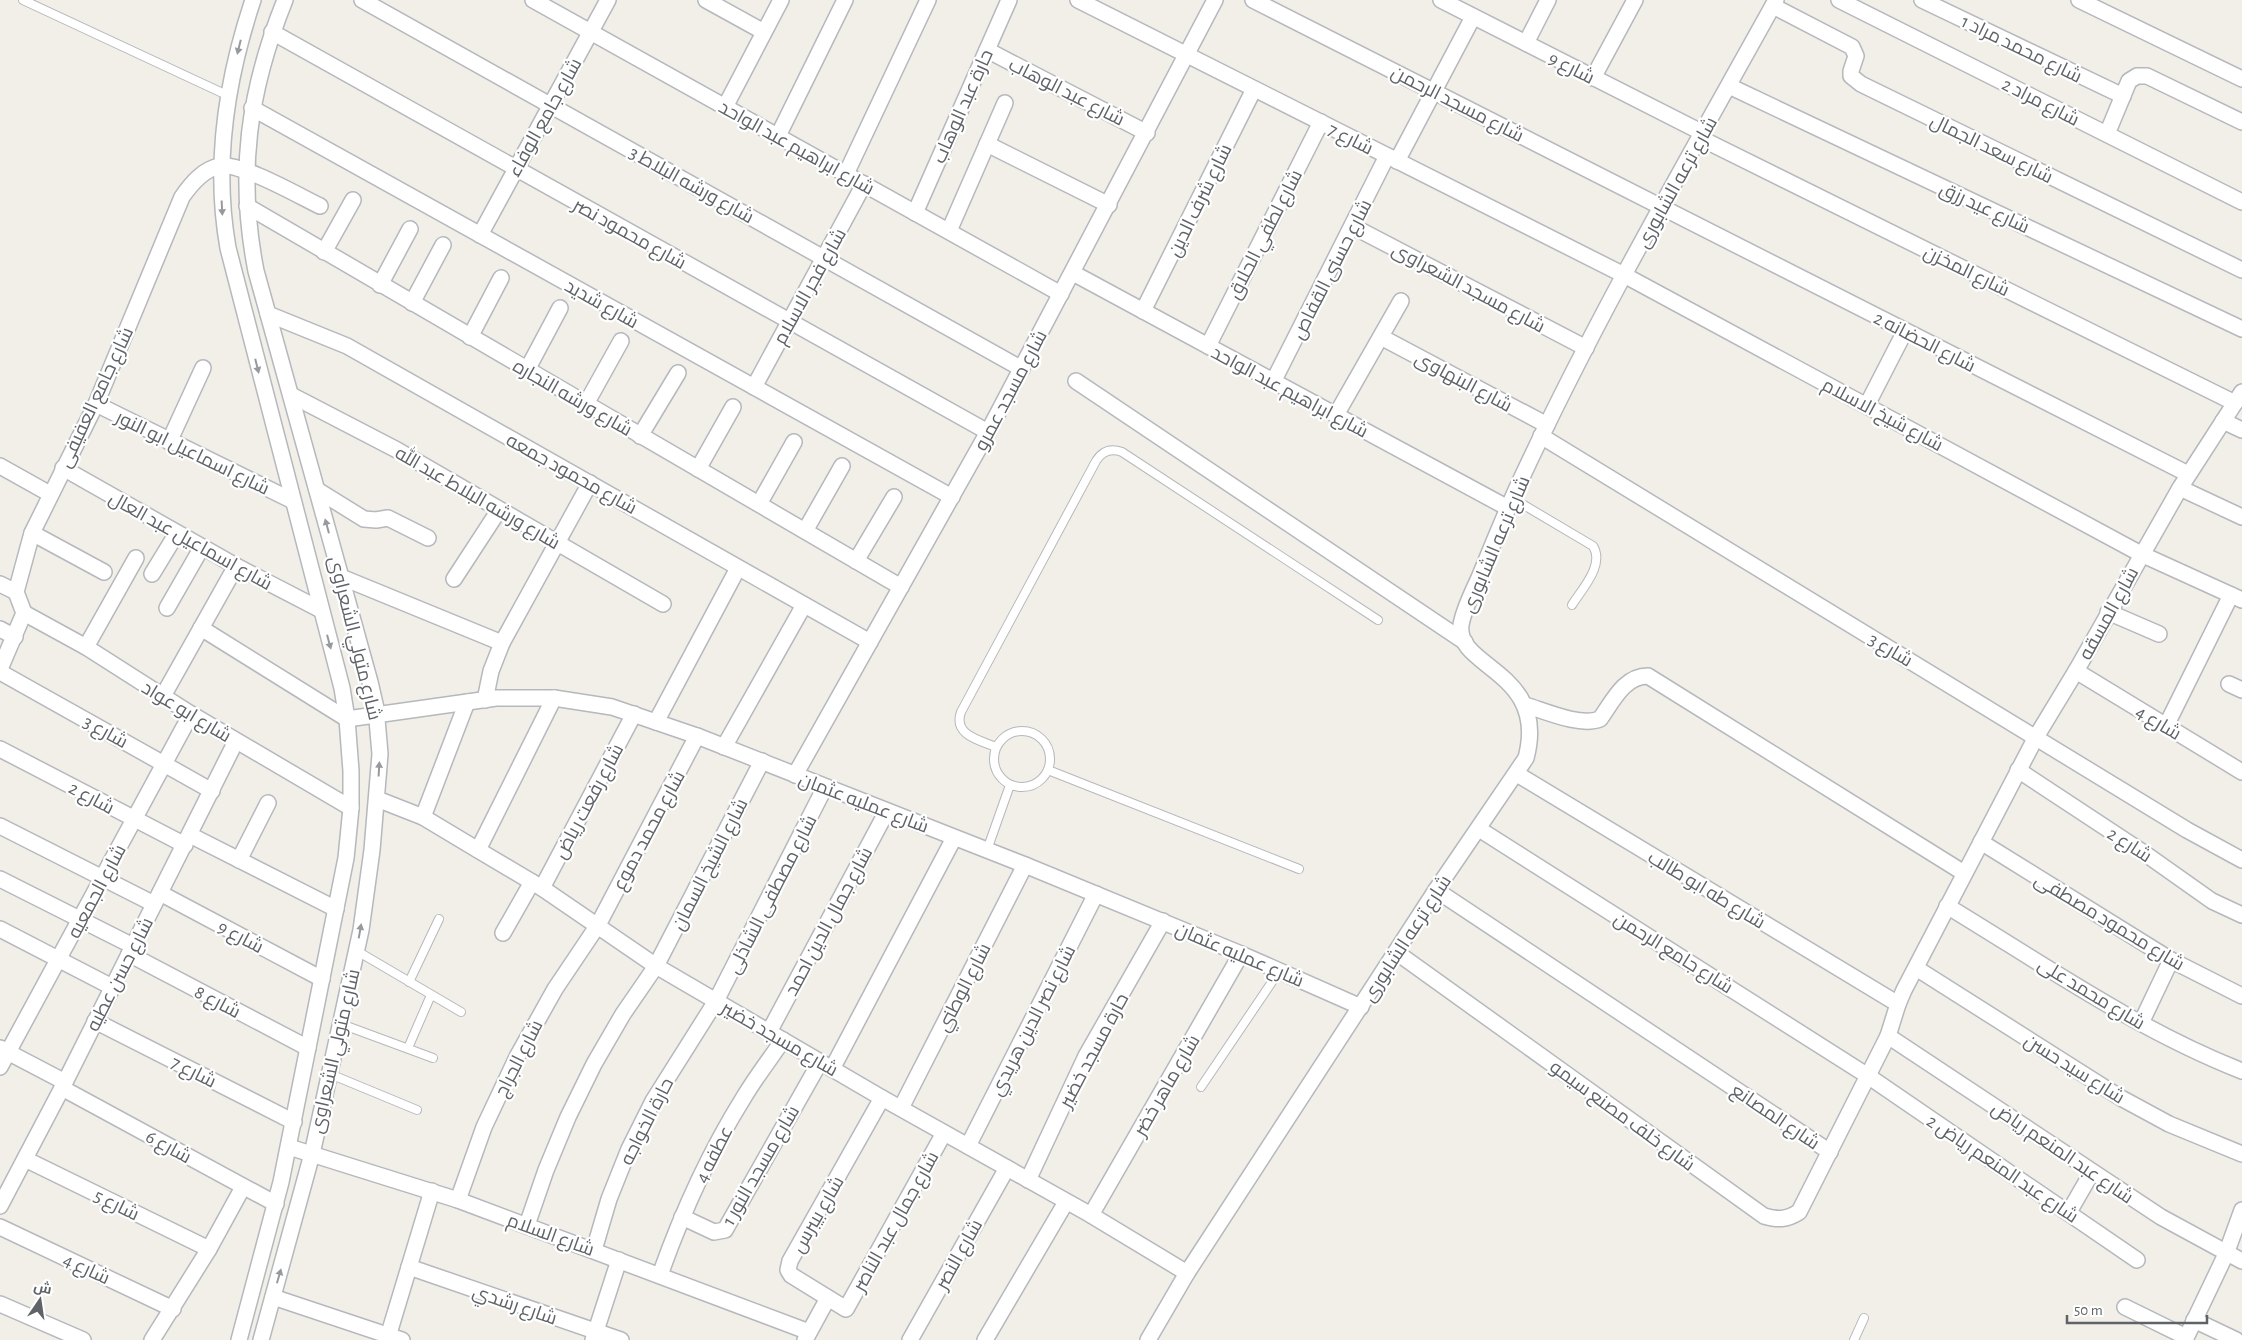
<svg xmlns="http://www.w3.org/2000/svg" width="2242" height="1340" font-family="'Alegreya Sans',Cairo,sans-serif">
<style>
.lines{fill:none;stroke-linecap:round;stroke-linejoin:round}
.lane-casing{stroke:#b5b8bc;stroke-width:10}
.street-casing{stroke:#b5b8bc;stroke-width:18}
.lane{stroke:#fff;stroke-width:8}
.street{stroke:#fff;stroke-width:15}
.oneway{fill:#979a9d}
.labels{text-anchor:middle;stroke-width:4.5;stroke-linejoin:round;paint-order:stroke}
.street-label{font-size:19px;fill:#5f6368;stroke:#fff}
</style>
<rect width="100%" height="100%" fill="#f1efe8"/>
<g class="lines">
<defs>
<g id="lane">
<path d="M23,0L229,96"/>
<path d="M1512,498L1593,546C1605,565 1582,589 1572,605"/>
<circle cx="1022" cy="759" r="28"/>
<path d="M996,747C979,740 953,735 961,712L1096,461C1102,451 1111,448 1122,452L1378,620"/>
<path d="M1048,770L1299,869"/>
<path d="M987,850L1010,785"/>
<path d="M357,951L461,1012"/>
<path d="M409,982L439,919"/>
<path d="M341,1024L433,1058"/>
<path d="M408,1048L431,995"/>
<path d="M330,1074L417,1110"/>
<path d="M1201,1087L1280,970"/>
<path d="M1854,1340L1864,1318"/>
</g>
<g id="street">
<path d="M362,0L1022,369"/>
<path d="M533,0L1061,294"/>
<path d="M706,0L764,32"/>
<path d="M1078,0L1624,275L2141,554L2242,600"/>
<path d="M1253,0L2188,474"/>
<path d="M1441,0L1703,133"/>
<path d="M1839,0L2242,202"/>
<path d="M1922,0L2123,96"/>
<path d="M2079,0L2242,79"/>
<path d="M1773,6L1852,47L1856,56L1851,71V76L1861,84L2242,270"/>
<path d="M272,32L988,432"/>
<path d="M1526,43L1548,0"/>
<path d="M987,50L1147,133"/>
<path d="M1593,78L1635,0"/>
<path d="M1729,86L2242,329"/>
<path d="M725,107L781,0"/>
<path d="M252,108L952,497"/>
<path d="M2107,134L2129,81L2137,76H2147L2242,122"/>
<path d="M778,136L845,0"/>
<path d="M1700,138L2235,403"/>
<path d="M987,144L1109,205"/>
<path d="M1397,161L1473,17"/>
<path d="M846,174L928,0"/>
<path d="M247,206L901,587"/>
<path d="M915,213L1009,0"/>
<path d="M1352,226L1586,348"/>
<path d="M949,231L1005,103"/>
<path d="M480,235L608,0"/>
<path d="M324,252L353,200"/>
<path d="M1073,273L1508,508"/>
<path d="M380,285L410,229"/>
<path d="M412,303L443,245"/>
<path d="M1143,311L1254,89"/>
<path d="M268,314L347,346L870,642"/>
<path d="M470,337L501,278"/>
<path d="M1381,337L1547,425"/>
<path d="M1208,346L1321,122"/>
<path d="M527,370L560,308"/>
<path d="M1076,381L1465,642"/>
<path d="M1273,382L1387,156"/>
<path d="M754,387L864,184"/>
<path d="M291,395L397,450L663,604"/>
<path d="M96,404L291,500"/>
<path d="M586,404L621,341"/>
<path d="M1867,405L1905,331"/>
<path d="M1336,415L1401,301"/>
<path d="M2223,421L2242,430"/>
<path d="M640,436L678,373"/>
<path d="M1541,436L2187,830L2242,860"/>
<path d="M169,442L203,368"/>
<path d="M0,466L50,494"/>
<path d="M63,468L236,566L321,610"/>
<path d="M698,469L733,407"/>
<path d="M2180,488L2242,517"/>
<path d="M317,490L364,519L376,520L388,518L428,538"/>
<path d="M759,504L794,442"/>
<path d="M805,531L842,466"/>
<path d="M32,533L104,572"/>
<path d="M856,561L894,497"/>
<path d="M152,574L177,533"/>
<path d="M341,577L502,643"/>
<path d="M454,579L499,510"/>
<path d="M0,584L16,592"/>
<path d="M167,608L202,547"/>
<path d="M2108,612L2159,634"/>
<path d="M24,613L86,647L191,714L351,808"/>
<path d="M201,628L347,719L496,698H554L612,707L697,736L1025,865L1241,954L1361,1007"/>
<path d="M0,629L15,637"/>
<path d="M86,647L136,558"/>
<path d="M0,669L24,613L16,592L32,533L96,404L182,197C191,184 203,169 220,166C242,163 299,196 320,206"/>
<path d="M2076,671L2242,772"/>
<path d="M0,672L212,791"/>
<path d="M2229,684L2242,690"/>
<path d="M163,696L236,566"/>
<path d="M485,700L491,671L502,643L590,483"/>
<path d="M1525,705C1545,711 1580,727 1600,719C1613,701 1624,676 1648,676L1964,873"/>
<path d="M656,722L738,568"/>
<path d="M2166,726L2231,595"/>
<path d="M724,747L804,605"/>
<path d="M0,749L185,845"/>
<path d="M2018,770L2147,855L2212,901L2242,915"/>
<path d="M1517,774L1898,1004"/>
<path d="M795,775L988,432L1215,0"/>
<path d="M377,799L423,817L478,850L542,888L656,966L882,1098L1091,1215L1187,1273"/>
<path d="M423,817L467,702"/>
<path d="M0,826L154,904"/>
<path d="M1479,829L1868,1076L2137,1260"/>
<path d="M190,835L336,909"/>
<path d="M1981,842L2171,960L2242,996"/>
<path d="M478,850L554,698"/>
<path d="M239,860L268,803"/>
<path d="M0,879L133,946"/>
<path d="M542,888L634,714"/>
<path d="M1436,890L1830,1152"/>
<path d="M160,893L322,979"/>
<path d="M1947,906C2043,964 2137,1030 2242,1071"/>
<path d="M0,929L112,987"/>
<path d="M503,933L532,882"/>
<path d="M1396,952L1764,1216C1778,1220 1786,1220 1799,1212L1888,1036L1898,1004L1904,990L2036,737L2076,671L2180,488L2242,392"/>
<path d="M129,954L308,1048"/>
<path d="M1916,968L2121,1098L2169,1124L2242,1154"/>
<path d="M95,1021L294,1122"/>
<path d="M2141,1023L2171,960"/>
<path d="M769,1032L887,811"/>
<path d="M1888,1036L2161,1217L2242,1261"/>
<path d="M0,1048L65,1082"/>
<path d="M0,1067L191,714"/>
<path d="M832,1069L954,838"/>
<path d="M62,1088L276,1204"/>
<path d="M882,1098L790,1261L788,1270L791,1275L846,1309L944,1133"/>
<path d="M901,1108L1025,865"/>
<path d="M968,1146L1096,894"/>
<path d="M289,1147L458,1200L809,1332"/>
<path d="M25,1159L209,1249"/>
<path d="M1028,1180L1086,1056L1163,921"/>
<path d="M458,1200L484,1127L517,1057L555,989L598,925L697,736"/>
<path d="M0,1206L62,1088L236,741"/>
<path d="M2069,1212L2092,1172"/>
<path d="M1091,1215L1241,954"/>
<path d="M682,1217L714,1232L725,1230L820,1062"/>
<path d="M527,1225L546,1170L568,1117L594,1064L623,1014L656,966L762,761"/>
<path d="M0,1227L173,1309"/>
<path d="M594,1250L609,1199L629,1149L653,1101L716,1001L825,787"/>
<path d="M409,1267L621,1340"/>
<path d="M660,1275C682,1213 709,1153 744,1097C756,1077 770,1059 783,1040"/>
<path d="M273,1297L402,1340"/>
<path d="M0,1304L83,1340"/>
<path d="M2125,1307L2186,1337"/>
<path d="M2194,1320L2236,1340"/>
<path d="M152,1340L209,1249L243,1187"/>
<path d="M239,1340L281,1182L346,858L351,808V771L347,719L342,688L228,248C213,164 226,81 253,0"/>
<path d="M261,1340L312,1154L361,930L372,850L380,754L376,708L370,682L256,271C237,174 248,92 285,0"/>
<path d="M387,1340L432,1191"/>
<path d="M593,1340L619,1260"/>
<path d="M805,1340L828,1298"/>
<path d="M910,1340L1007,1168"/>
<path d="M985,1340L1066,1202"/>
<path d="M1148,1340L1187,1273L1436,890L1526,758C1549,671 1455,668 1461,625C1464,607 1474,590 1481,573C1494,541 1507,509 1522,477C1598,314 1689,157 1776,0"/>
<path d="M2185,1340L2226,1254L2242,1210"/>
</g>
</defs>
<use href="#lane" class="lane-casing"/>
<use href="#street" class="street-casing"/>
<use href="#lane" class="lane"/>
<use href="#street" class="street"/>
</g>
<defs><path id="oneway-solid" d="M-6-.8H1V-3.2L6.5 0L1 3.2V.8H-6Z" transform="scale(1.25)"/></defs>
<g class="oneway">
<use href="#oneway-solid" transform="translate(239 47) rotate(104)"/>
<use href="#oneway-solid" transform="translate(222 208) rotate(87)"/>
<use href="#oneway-solid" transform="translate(257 366) rotate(76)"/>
<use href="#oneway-solid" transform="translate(327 526) rotate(-105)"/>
<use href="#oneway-solid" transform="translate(329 642) rotate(75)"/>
<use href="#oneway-solid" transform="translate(379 769) rotate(-87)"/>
<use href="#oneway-solid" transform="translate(360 931) rotate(-80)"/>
<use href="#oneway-solid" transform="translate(279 1276) rotate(-74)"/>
</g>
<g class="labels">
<g class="street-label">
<text transform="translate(2022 48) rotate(26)" y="7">شارع محمد مراد 1</text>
<text transform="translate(1572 67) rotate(27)" y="7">شارع 9</text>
<text transform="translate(1067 91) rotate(27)" y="7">شارع عبد الوهاب</text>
<text transform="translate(2041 101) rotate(27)" y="7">شارع مراد 2</text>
<text transform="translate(1458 103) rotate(27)" y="7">شارع مسجد الرحمن</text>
<text transform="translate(962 106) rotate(-66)" y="7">حارة عبد الوهاب</text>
<text transform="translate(544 117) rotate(-61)" y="7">شارع جامع الوفاء</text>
<text transform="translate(1351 138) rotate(27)" y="7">شارع 7</text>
<text transform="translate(797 147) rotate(29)" y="7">شارع ابراهيم عبد الواحد</text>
<text transform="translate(1992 148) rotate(26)" y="7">شارع سعد الجمال</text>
<text transform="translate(1676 182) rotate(-61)" y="7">شارع ترعه الشابورى</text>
<text transform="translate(692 184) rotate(29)" y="7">شارع ورشه البلاط 3</text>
<text transform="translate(1199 200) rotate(-64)" y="7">شارع شرف الدين</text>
<text transform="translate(1985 207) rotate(25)" y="7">شارع عيد رزق</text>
<text transform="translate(630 233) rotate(29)" y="7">شارع محمود نصر</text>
<text transform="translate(1264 234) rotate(-63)" y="7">شارع لطفي الحلاق</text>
<text transform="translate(1331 269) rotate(-63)" y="7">شارع حسنى القفاص</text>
<text transform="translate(1967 270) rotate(26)" y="7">شارع المخزن</text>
<text transform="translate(809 286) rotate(-61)" y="7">شارع فجر الاسلام</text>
<text transform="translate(1469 287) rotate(28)" y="7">شارع مسجد الشعراوى</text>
<text transform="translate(602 303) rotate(29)" y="7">شارع شديد</text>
<text transform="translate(1925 341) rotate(27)" y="7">شارع الحضانه 2</text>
<text transform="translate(1464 381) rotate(28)" y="7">شارع البنهاوى</text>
<text transform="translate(1010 390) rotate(-62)" y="7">شارع مسجد عمرو</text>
<text transform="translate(1290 391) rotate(28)" y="7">شارع ابراهيم عبد الواحد</text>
<text transform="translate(95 397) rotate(-65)" y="7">شارع جامع العفيفى</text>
<text transform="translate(573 397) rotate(30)" y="7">شارع ورشه النجاره</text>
<text transform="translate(1883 414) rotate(28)" y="7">شارع شيخ الاسلام</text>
<text transform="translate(193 452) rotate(26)" y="7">شارع اسماعيل ابو النور</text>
<text transform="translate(572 473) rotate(29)" y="7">شارع محمود جمعه</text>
<text transform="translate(478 497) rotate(30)" y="7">شارع ورشه البلاط عبد الله</text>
<text transform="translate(191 540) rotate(29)" y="7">شارع اسماعيل عبد العال</text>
<text transform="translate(1495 544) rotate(-67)" y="7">شارع ترعه الشابورى</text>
<text transform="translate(2108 613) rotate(-61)" y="7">شارع المسقه</text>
<text transform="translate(356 638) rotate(76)" y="7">شارع متولي الشعراوى</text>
<text transform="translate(1891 649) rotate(31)" y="7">شارع 3</text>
<text transform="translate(187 711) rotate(31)" y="7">شارع ابو عواد</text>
<text transform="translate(2159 722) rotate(31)" y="7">شارع 4</text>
<text transform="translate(106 731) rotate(29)" y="7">شارع 3</text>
<text transform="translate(92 797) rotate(28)" y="7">شارع 2</text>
<text transform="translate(588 801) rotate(-62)" y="7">شارع رفعت رياض</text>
<text transform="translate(864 802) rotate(21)" y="7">شارع عمليه عثمان</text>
<text transform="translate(648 830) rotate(-62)" y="7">شارع محمد دموع</text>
<text transform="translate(2130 844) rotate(33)" y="7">شارع 2</text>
<text transform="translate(709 864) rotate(-63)" y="7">شارع الشيخ السمان</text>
<text transform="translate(1707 889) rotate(31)" y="7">شارع طه ابو طالب</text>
<text transform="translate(96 891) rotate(-62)" y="7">شارع الجمعيه</text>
<text transform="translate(771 894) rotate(-63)" y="7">شارع مصطفى الشاذلى</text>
<text transform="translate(828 921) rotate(-62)" y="7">شارع جمال الدين احمد</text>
<text transform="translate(2110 921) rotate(31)" y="7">شارع محمود مصطفى</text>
<text transform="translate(241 936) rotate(28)" y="7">شارع 9</text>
<text transform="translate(1406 938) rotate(-57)" y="7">شارع ترعه الشابورى</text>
<text transform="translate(1674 952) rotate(32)" y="7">شارع جامع الرحمن</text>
<text transform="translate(1240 954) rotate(23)" y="7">شارع عمليه عثمان</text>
<text transform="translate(119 974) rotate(-63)" y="7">شارع حسن عطيه</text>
<text transform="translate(963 987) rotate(-63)" y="7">شارع الوطني</text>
<text transform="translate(2092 993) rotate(31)" y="7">شارع محمد على</text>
<text transform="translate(218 1001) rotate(28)" y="7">شارع 8</text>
<text transform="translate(1032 1020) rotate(-63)" y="7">شارع نصر الدين هريدي</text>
<text transform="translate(780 1038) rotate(30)" y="7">شارع مسجد خضير</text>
<text transform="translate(1093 1050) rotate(-62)" y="7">حارة مسجد خضير</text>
<text transform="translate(334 1051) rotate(-77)" y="7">شارع متولي الشعراوى</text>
<text transform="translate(518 1058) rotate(-63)" y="7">شارع الجراج</text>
<text transform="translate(2075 1068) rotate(32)" y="7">شارع سيد حسن</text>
<text transform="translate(194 1071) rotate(27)" y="7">شارع 7</text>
<text transform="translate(1166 1085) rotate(-60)" y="7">شارع ماهر خضر</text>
<text transform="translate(1623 1115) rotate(36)" y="7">شارع خلف مصنع سيمو</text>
<text transform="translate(1776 1116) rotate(34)" y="7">شارع المصانع</text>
<text transform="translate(646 1121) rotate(-63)" y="7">حارة الخواجه</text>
<text transform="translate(169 1146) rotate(29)" y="7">شارع 6</text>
<text transform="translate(2063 1152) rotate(34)" y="7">شارع عبد المنعم رياض</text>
<text transform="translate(713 1154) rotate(-63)" y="7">عطفه 4</text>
<text transform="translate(760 1165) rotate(-60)" y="7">شارع مسجد النور 1</text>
<text transform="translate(2003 1168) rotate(34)" y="7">شارع عبد المنعم رياض 2</text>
<text transform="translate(117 1204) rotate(26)" y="7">شارع 5</text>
<text transform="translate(817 1214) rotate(-60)" y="7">شارع بيبرس</text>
<text transform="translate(895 1221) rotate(-61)" y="7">شارع جمال عبد الناصر</text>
<text transform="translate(551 1234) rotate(20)" y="7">شارع السلام</text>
<text transform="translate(958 1254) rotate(-61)" y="7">شارع النصر</text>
<text transform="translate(87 1268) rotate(25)" y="7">شارع 4</text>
<text transform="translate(515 1304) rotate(19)" y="7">شارع رشدي</text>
</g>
</g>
<g transform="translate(40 1300) rotate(13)" stroke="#ffffff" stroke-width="4" paint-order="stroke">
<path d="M0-4L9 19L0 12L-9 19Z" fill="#5f6368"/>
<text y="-8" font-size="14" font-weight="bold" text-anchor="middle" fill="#5f6368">ش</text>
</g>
<path d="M2067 1315v8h140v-8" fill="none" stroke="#5f6368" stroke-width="2.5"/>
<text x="2074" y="1315" font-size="15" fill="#5f6368" stroke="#ffffff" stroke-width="4" paint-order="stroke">50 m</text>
</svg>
